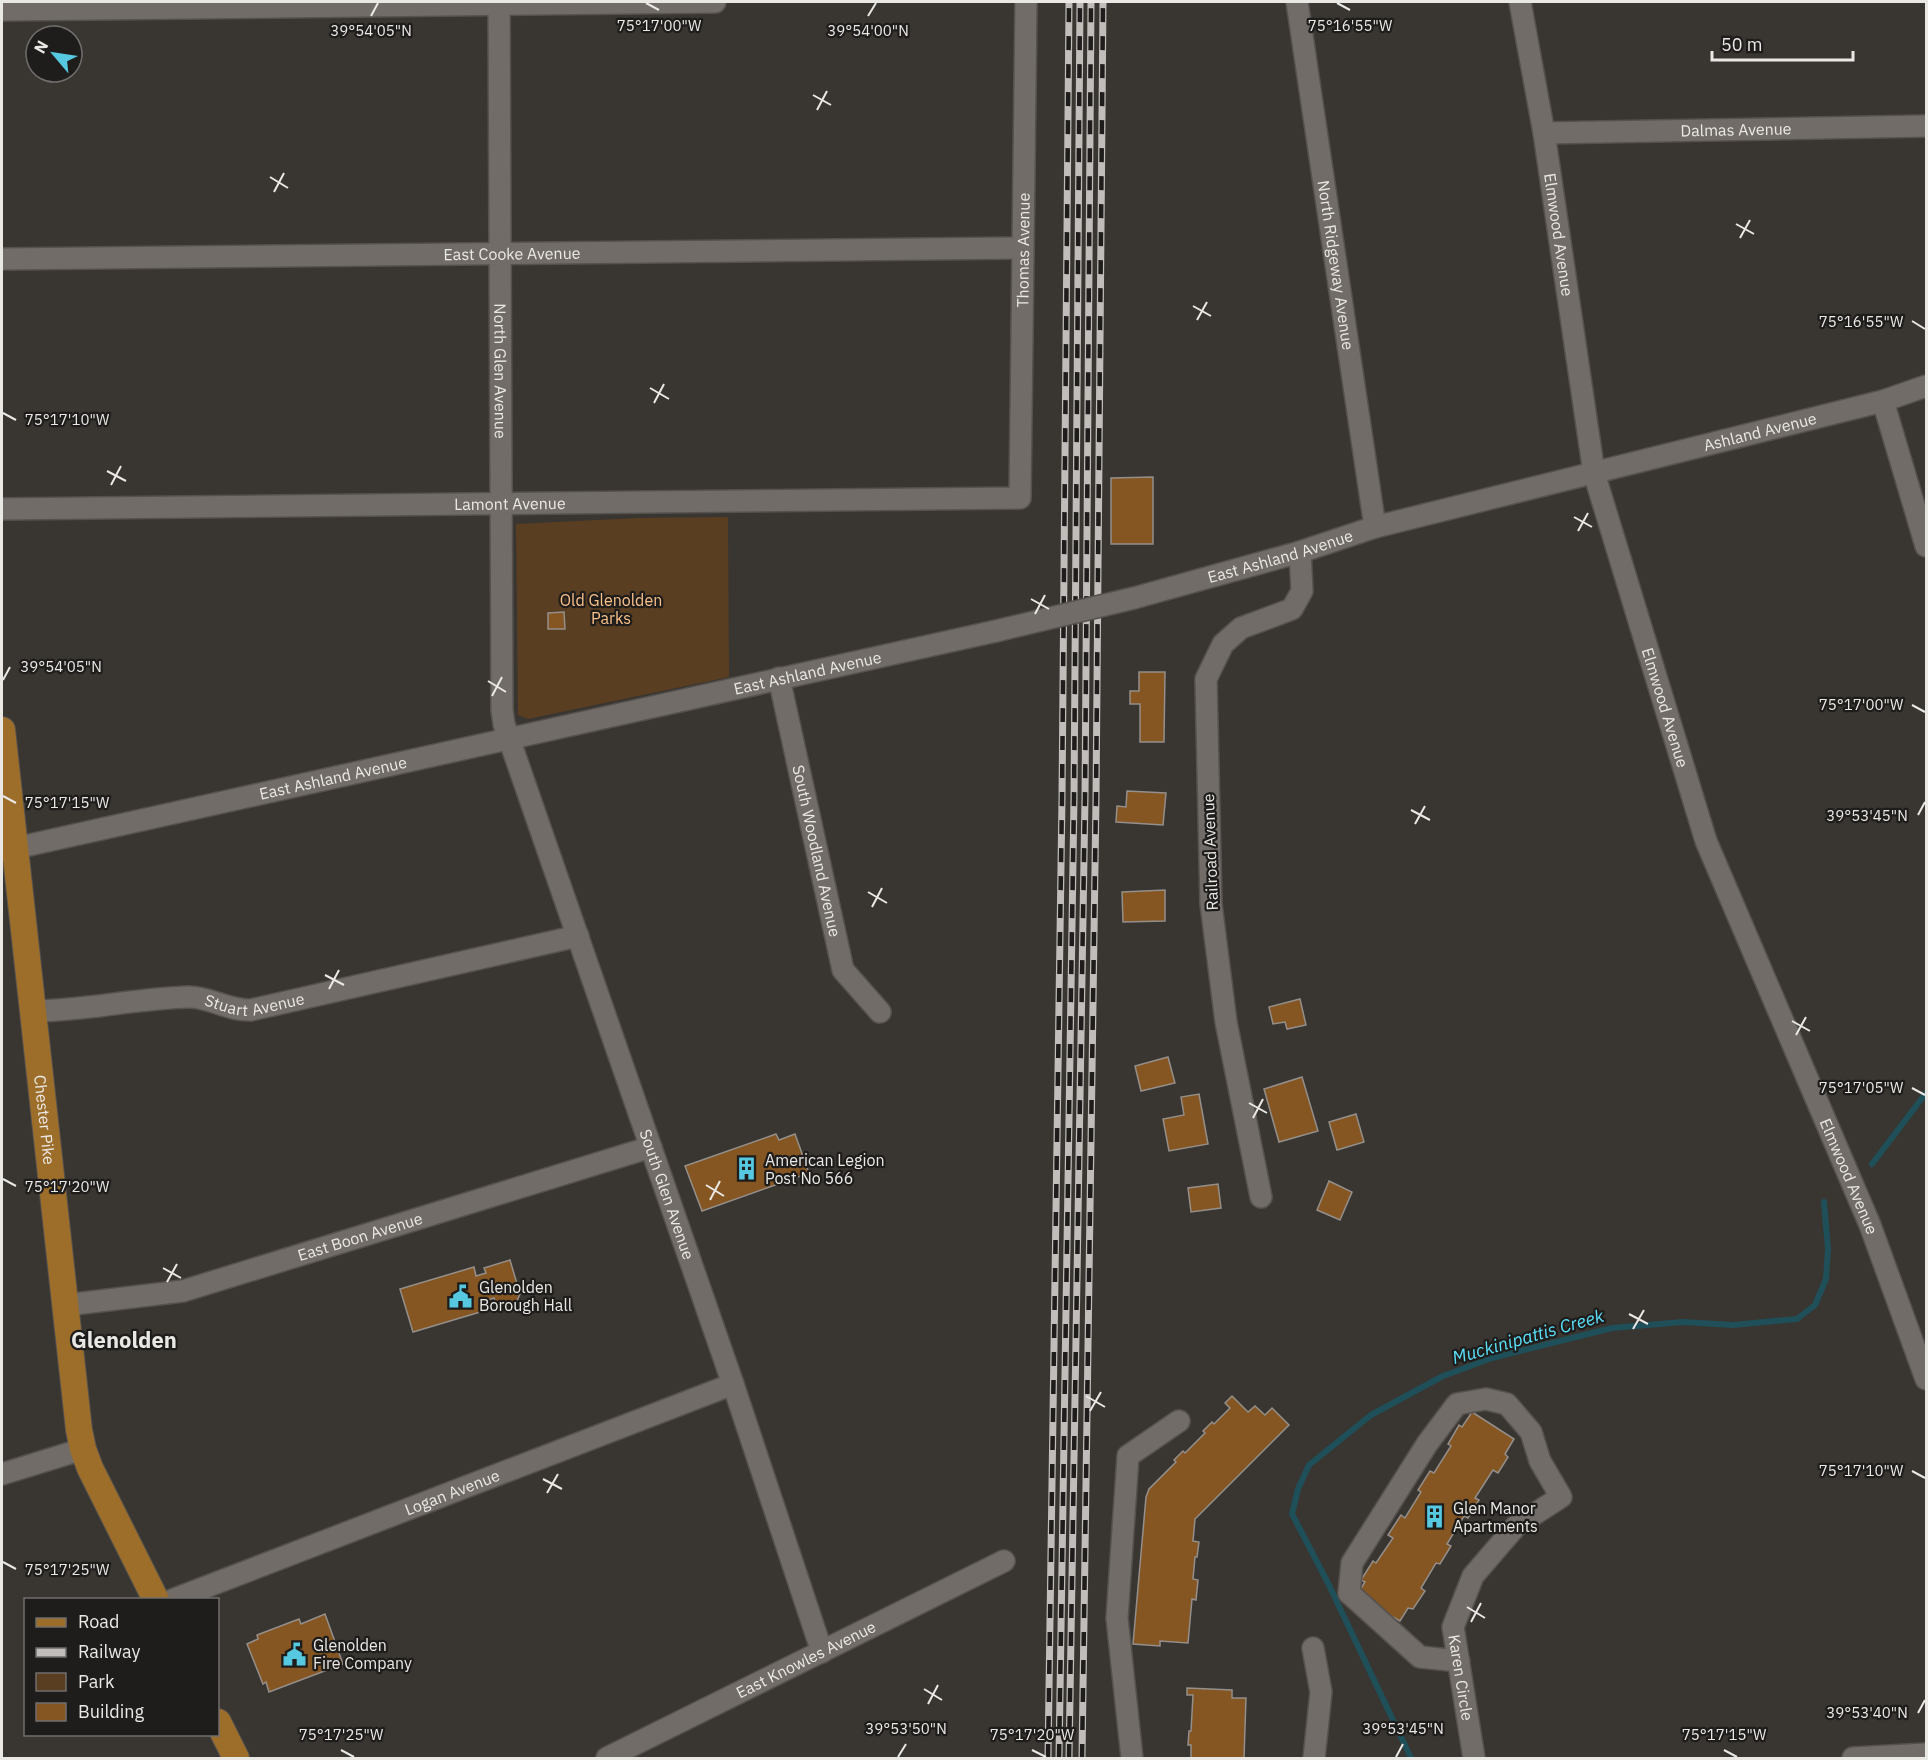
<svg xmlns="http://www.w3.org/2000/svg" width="1928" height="1760" font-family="'IBM Plex Sans',sans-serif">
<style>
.green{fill:#593e22}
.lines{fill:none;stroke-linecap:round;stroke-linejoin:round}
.stream{stroke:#1f505a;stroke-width:6}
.building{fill:#855622;stroke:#948f8b;stroke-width:1.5}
.minor-casing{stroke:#55514e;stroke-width:24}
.major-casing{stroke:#55514e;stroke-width:28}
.minor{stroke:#716c68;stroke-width:21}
.major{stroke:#9d6e2a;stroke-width:26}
.rail-casing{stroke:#c0bdba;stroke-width:7}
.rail{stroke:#1f1d1b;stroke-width:4.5;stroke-dasharray:14;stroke-linecap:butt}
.minor-bridge-casing{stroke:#55514e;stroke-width:24;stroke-linecap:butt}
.minor-bridge{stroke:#716c68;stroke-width:21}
.ticks{fill:none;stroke:#eae8e5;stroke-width:2}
.labels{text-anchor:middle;stroke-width:4.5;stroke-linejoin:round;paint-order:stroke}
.street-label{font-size:16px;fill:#eae8e5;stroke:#1f1d1b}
.park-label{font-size:16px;fill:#fac189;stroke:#1f1d1b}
.poi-label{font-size:16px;fill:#eae8e5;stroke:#1f1d1b;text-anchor:start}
.water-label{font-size:18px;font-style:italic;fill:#5ae0fb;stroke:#1f1d1b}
.district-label{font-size:22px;font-weight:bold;fill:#eae8e5;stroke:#1f1d1b}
.ticks-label{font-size:15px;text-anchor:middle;fill:#eae8e5;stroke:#1f1d1b;stroke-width:4.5;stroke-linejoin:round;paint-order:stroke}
</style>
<rect width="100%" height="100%" fill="#393531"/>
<path class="green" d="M728,517L729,677L528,719L518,715L516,524L638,518Z"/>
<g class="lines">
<g class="stream">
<path d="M1872,1164L1926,1093"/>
<path d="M1411,1758L1327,1581L1292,1514L1298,1489L1309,1465L1371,1415L1443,1376L1492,1358L1612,1328L1683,1322L1733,1325L1797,1319L1815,1305L1826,1279L1828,1249L1824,1202"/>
</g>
</g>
<g class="building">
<path d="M1153,477V544H1111V478Z"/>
<path d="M564,612L565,629H548V613Z"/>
<path d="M1139,672H1165L1164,742H1140V704H1130V691H1139Z"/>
<path d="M1127,791L1166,793L1163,825L1116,822L1117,806L1126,807Z"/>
<path d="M1165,890V921L1123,922L1122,892Z"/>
<path d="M1300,999L1306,1025L1287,1029L1285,1022L1273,1024L1269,1007Z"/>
<path d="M1168,1057L1175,1083L1141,1091L1135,1066Z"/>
<path d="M1302,1077L1318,1131L1279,1142L1264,1089Z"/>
<path d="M1199,1094L1208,1144L1169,1151L1163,1119L1184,1115L1181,1097Z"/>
<path d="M1356,1114L1364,1142L1337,1150L1329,1122Z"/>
<path d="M776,1134L779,1140L795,1134L809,1173L702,1211L685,1166Z"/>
<path d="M1329,1181L1352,1192L1340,1220L1317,1210Z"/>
<path d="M1218,1184L1221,1208L1191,1212L1188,1188Z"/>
<path d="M510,1260L520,1294L516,1303L509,1308L502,1309L496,1305L494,1298L484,1301L487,1310L413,1332L400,1289L474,1267L476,1276L486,1273L484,1268Z"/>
<path d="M1232,1396L1248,1412L1255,1406L1265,1415L1272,1408L1289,1425L1195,1519L1193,1541L1199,1542L1197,1557H1195L1193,1579L1198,1580L1196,1600L1192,1599L1188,1643L1160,1641V1646L1133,1644L1146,1497L1149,1489L1176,1462L1174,1460L1183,1451L1185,1453L1205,1433L1203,1431L1212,1422L1214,1424L1230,1408L1225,1403Z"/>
<path d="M1472,1412L1514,1439L1505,1454L1508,1457L1498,1473L1493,1470L1475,1498L1479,1500L1468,1518L1464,1516L1447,1544L1451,1546L1440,1564L1436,1563L1421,1588L1425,1591L1413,1609L1408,1608L1400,1621L1356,1596L1365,1582L1361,1580L1373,1561L1376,1563L1393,1538L1388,1535L1401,1515L1405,1518L1421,1492L1418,1490L1430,1471L1434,1473L1451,1446L1448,1444L1459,1425L1462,1427Z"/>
<path d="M325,1614L343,1664L269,1692L266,1682L263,1684L247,1644L258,1639L257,1635L299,1619L301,1624Z"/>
<path d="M1187,1688L1232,1690V1698H1246L1244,1758H1191V1745H1188L1189,1731H1191L1193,1695H1187Z"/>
</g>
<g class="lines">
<defs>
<g id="minor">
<path id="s1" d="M499,2L502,710L504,724L733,1384L822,1652"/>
<path id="s2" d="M1297,2L1375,527"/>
<path id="s3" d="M1520,2L1544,133L1594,473L1706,841L1870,1225L1926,1379"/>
<path d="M2,10L715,2"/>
<path id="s4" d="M1544,133L1926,126"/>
<path id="s5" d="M2,259L1022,248"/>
<path d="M1883,401L1926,546"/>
<path id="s6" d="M2,509L1020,498L1026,2"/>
<path id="s7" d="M1134,598L1300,552L1375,527L1883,401L1926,386"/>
<path id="s8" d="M779,678L843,970L880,1012"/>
<path id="s9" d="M2,851L996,631"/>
<path id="s10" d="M33,1011C85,1011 137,998 189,997C210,997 229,1011 251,1010L578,936"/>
<path d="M1261,1197L1226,1022L1211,904L1206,679L1223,644L1241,628L1292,609L1302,591L1300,552"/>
<path id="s11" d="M66,1305L183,1291L651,1147"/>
<path d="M2,1474L83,1449"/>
<path id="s12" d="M172,1600L733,1384"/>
<path d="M1313,1648L1321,1692L1314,1758"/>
<path id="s13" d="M1459,1661L1420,1657L1349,1593L1352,1563L1427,1444L1457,1404L1486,1399L1507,1404L1531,1432L1540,1461L1561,1497L1516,1526L1473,1576L1453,1627L1474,1758"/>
<path id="s14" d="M607,1758L1004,1561"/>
<path d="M1132,1758L1117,1618L1128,1456L1179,1421"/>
<path d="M1853,1758L1926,1754"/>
</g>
<g id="major">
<path id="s15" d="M2,730L79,1430L83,1449L90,1468L156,1600"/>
<path d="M218,1722L236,1758"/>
</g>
</defs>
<use href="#minor" class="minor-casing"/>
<use href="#major" class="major-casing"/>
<use href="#minor" class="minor"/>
<use href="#major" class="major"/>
<defs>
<g id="rail">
<path d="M1048,1758L1062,798L1069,2"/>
<path d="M1059,1758L1074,798L1080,2"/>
<path d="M1069,1758L1085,798L1091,2"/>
<path d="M1082,1758L1096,798L1103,2"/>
</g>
</defs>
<use href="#rail" class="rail-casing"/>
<use href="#rail" class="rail"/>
<defs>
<path id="minor-bridge" d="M996,631L1134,598"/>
</defs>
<use href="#minor-bridge" class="minor-bridge-casing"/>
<use href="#minor-bridge" class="minor-bridge"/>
</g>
<path class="ticks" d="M646,3L659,10M1337,3L1350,10M371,16L378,3M868,16L876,3M813,95L831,105M817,110L827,91M270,177L288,188M274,192L284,173M1736,224L1754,234M1740,238L1750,220M1193,306L1211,316M1197,320L1207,302M1912,321L1925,329M650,388L669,399M654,403L664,384M3,413L16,420M107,471L126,481M111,485L121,466M1574,517L1592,527M1578,531L1588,513M1031,599L1049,609M1035,614L1045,595M3,680L10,667M488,681L506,692M492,696L502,677M1912,705L1925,712M3,796L16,803M1411,810L1430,820M1918,815L1925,802M1415,824L1425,806M868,892L887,903M872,907L882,888M325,975L344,985M329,989L339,970M1792,1021L1810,1031M1796,1035L1806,1017M1912,1088L1925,1095M1249,1103L1267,1113M1253,1118L1263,1099M3,1179L16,1186M706,1185L724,1196M710,1200L720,1181M163,1268L181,1278M167,1282L177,1264M1629,1314L1648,1324M1633,1329L1644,1310M1086,1396L1105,1407M1090,1411L1101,1392M1912,1471L1925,1478M543,1479L562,1489M547,1493L558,1474M3,1562L16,1569M1467,1607L1485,1618M1471,1622L1481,1603M924,1689L942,1700M928,1704L938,1685M1918,1713L1925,1700M341,1750L354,1757M1032,1750L1046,1757M1724,1750L1737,1757M898,1757L906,1744M1396,1757L1403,1744"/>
<defs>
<symbol id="building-bare" viewBox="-9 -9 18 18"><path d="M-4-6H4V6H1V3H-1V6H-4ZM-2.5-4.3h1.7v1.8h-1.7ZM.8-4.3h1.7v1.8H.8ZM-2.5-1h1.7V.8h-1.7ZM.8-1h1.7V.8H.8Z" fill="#56c9e1" stroke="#1f1d1b" stroke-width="2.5" paint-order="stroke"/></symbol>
<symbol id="civic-bare" viewBox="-9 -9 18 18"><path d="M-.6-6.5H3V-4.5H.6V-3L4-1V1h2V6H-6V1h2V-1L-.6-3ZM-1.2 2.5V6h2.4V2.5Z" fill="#56c9e1" stroke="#1f1d1b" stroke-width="2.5" paint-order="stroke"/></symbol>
</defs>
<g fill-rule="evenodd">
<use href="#building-bare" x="730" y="1152" width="33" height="33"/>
<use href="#civic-bare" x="444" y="1280" width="33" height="33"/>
<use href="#building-bare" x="1418" y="1500" width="33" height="33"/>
<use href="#civic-bare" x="278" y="1638" width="33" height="33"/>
</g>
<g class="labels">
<g class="street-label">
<text dy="6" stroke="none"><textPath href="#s4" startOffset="192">Dalmas Avenue</textPath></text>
<text dy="6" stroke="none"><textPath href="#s3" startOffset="236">Elmwood Avenue</textPath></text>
<text dy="6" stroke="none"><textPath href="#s6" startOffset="1266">Thomas Avenue</textPath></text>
<text dy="6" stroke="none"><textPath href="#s5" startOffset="510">East Cooke Avenue</textPath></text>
<text dy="6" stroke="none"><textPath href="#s2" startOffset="266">North Ridgeway Avenue</textPath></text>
<text dy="6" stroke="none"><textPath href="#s1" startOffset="369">North Glen Avenue</textPath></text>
<text dy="6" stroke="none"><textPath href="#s7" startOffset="648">Ashland Avenue</textPath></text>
<text dy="6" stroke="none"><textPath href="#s6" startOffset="508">Lamont Avenue</textPath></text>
<text dy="6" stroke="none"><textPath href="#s7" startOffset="152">East Ashland Avenue</textPath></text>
<text dy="6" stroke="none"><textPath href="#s9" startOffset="825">East Ashland Avenue</textPath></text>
<text dy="6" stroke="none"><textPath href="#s3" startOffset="722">Elmwood Avenue</textPath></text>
<text dy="6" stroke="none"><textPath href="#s9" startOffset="339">East Ashland Avenue</textPath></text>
<text dy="6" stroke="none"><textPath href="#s8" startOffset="177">South Woodland Avenue</textPath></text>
<text transform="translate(1210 852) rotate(-92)" y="6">Railroad Avenue</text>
<text dy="6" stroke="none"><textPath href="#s10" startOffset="224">Stuart Avenue</textPath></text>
<text dy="6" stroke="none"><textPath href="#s15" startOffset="392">Chester Pike</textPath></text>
<text dy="6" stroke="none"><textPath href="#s3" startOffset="1226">Elmwood Avenue</textPath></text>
<text dy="6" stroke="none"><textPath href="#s1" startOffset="1220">South Glen Avenue</textPath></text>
<text dy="6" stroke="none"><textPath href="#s11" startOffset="303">East Boon Avenue</textPath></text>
<text dy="6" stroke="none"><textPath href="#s12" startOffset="300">Logan Avenue</textPath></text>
<text dy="6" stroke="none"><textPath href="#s14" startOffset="222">East Knowles Avenue</textPath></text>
<text dy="6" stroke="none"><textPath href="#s13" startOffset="741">Karen Circle</textPath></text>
</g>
<g class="park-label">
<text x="611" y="606">Old Glenolden<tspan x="611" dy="18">Parks</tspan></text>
</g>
<g class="poi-label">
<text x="765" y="1166">American Legion<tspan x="765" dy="18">Post No 566</tspan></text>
<text x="479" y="1293">Glenolden<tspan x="479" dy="18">Borough Hall</tspan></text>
<text x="1453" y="1514">Glen Manor<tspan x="1453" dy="18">Apartments</tspan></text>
<text x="313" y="1651">Glenolden<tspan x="313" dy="18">Fire Company</tspan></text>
</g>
<g class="water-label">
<text transform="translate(1528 1337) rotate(-16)" y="6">Muckinipattis Creek</text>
</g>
<g class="district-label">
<text x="124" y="1348">Glenolden</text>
</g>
</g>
<g class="ticks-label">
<text x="659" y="31">75°17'00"W</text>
<text x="1350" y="31">75°16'55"W</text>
<text x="371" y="36">39°54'05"N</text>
<text x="868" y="36">39°54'00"N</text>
<text x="1861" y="327">75°16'55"W</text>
<text x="67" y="425">75°17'10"W</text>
<text x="61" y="672">39°54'05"N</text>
<text x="1861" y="710">75°17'00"W</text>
<text x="67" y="808">75°17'15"W</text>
<text x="1867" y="821">39°53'45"N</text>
<text x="1861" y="1093">75°17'05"W</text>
<text x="67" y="1192">75°17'20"W</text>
<text x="1861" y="1476">75°17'10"W</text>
<text x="67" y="1575">75°17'25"W</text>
<text x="1867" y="1718">39°53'40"N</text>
<text x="906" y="1734">39°53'50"N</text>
<text x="1403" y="1734">39°53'45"N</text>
<text x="341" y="1740">75°17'25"W</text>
<text x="1032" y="1740">75°17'20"W</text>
<text x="1724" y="1740">75°17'15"W</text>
</g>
<rect width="1928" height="1760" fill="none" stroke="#eae8e5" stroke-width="6"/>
<rect x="24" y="1598" width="195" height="138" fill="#1f1d1b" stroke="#706e6c" stroke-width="1.5"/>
<rect x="36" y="1618" width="30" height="9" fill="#9d6e2a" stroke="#706e6c" stroke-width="1.5"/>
<text x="78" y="1628" font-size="18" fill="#eae8e5">Road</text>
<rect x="36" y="1648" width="30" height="9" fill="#c0bdba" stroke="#706e6c" stroke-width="1.5"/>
<text x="78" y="1658" font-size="18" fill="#eae8e5">Railway</text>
<rect x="36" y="1673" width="30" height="18" fill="#593e22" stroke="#706e6c" stroke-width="1.5"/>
<text x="78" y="1688" font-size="18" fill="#eae8e5">Park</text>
<rect x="36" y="1703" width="30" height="18" fill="#855622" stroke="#706e6c" stroke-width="1.5"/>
<text x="78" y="1718" font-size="18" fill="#eae8e5">Building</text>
<g transform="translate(54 54) rotate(299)"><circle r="28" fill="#1f1d1b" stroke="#706e6c" stroke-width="1.5"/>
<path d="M0-4.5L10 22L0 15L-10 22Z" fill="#56c9e1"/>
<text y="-9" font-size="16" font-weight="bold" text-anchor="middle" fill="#eae8e5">N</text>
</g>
<path d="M1712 51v9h141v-9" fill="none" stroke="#eae8e5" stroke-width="3"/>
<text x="1721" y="51" font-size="18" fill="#eae8e5" stroke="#1f1d1b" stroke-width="4.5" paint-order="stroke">50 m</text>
</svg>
